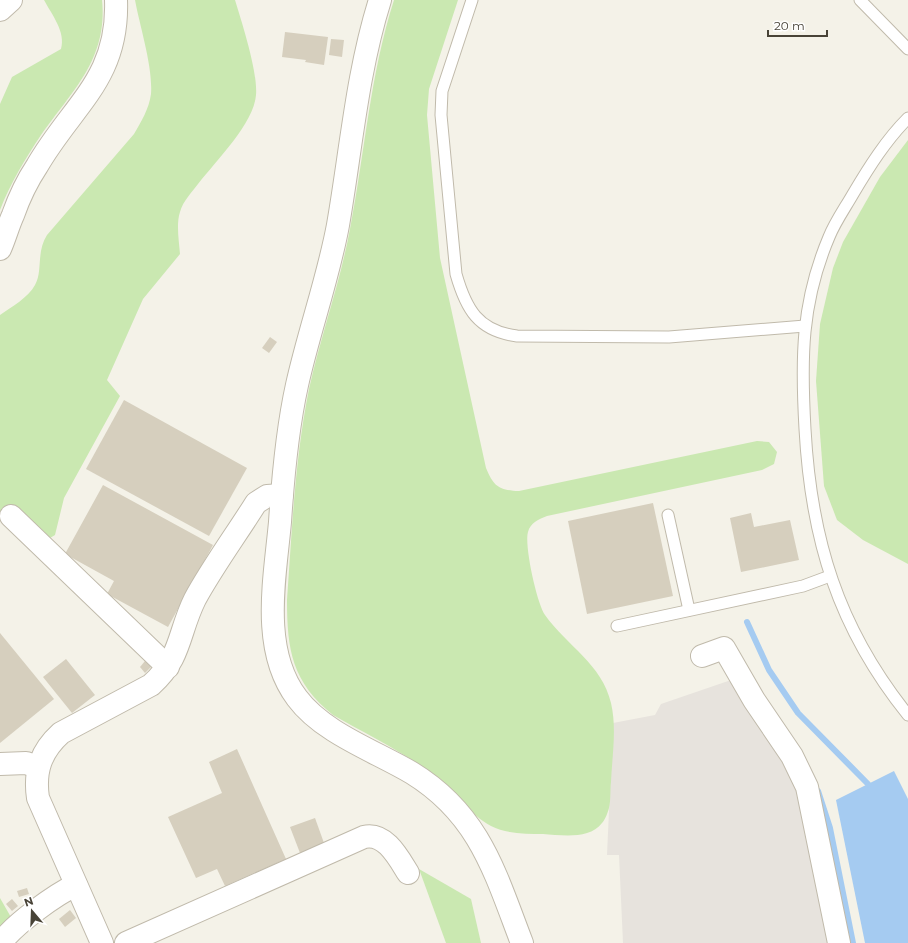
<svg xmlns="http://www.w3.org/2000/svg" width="908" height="943" font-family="Montserrat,sans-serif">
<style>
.industrial{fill:#e7e3dd}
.green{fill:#cae8b1}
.water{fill:#a5cbf1}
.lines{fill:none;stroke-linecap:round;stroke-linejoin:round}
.stream{stroke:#a5cbf1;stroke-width:6}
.building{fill:#d6cfbe}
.service-casing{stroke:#c0baab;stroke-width:13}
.minor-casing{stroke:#c0baab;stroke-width:24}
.tertiary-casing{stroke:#c0baab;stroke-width:24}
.service{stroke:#fff;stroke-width:11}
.minor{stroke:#fff;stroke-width:22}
.tertiary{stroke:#fff;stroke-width:22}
</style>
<rect width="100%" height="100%" fill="#f4f2e8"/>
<path class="industrial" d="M734,679L794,774L832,943H623L619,855H607L613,723L655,715L661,704Z"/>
<g class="green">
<path d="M44,0H102C108,59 72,91 41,135C25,159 10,184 0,210V104L12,77L61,49C66,32 52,15 44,0Z"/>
<path d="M135,0H235C242,23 258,72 256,95C254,123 216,161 198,184C192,192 183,201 180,212C176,224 179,241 180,254L143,299L107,380L120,396L64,498L55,535L50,538H45L9,510L0,513V315C11,307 28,298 35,285C43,271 36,252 47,235L134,134C141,122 149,109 151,94C153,67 140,27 135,0Z"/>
<path d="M394,0H458L429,89L427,115L440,258L486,468C494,487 499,490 519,491L757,441L769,442L777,452L774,464L762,470L547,516C539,519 530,523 528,532C524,545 537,604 545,615C567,646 602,664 611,703C617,728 612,757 611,782C610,790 611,800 609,808C608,812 605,820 602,823C589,840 561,835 543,834C526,834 506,834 491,826C470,815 456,792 437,778C406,753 368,735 333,715C292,682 287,650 287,600C292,530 295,458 309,389C321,335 340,283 350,229C365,152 370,75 394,0Z"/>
<path d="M908,140V564L863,540L837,520L824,486L816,381L820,324L833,268L843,242L880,177Z"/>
<path d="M419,869L471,899L481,943H446Z"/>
<path d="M0,898L12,919L0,943Z"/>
</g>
<path class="water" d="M894,771L908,799V943H865L836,800Z"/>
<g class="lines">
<g class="stream">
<path d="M747,622L769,670L798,713L868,784"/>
<path d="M818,791L830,828L853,943"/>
</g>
</g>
<g class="building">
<path d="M285,32L328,37L324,65L305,62L306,60L282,57Z"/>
<path d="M331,39L344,40L342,57L329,55Z"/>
<path d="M270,337L277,342L269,353L262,348Z"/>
<path d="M124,400L247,468L209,536L86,469Z"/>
<path d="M103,485L213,545L168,627L107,594L114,581L65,554Z"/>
<path d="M653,503L673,596L587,614L568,521Z"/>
<path d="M751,513L754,527L790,520L799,560L741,572L730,518Z"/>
<path d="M0,633L54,699L0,743Z"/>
<path d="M66,659L95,695L72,713L43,677Z"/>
<path d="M145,661L151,667L145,673L140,667Z"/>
<path d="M237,749L286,859L225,886L217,869L196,878L168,817L222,793L209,762Z"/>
<path d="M315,818L324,843L300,853L290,827Z"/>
<path d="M27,888L29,894L19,897L17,891Z"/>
<path d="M12,899L18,906L12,911L6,904Z"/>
<path d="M70,910L76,918L65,927L59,919Z"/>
</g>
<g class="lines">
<defs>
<g id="service">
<path d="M472,0L442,91L441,115L456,274C466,309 478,331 517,336L669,337L805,326"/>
<path d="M860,0L908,49"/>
<path d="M908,118C886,140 869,167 853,194C845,208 835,222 829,237C801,303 801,359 805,429C811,539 838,628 908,715"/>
<path d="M668,515L689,610"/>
<path d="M617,626L803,586L830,576"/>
</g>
<g id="minor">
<path d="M0,10L11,0"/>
<path d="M0,249C5,238 8,226 13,215C19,198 27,181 37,166C72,105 119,79 116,0"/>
<path d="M11,516L168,667"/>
<path d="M702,656L724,648L754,700L792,756L807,787L839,943"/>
<path d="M0,764L26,763L38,767"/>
<path d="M1,943C13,925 56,894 76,885"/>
<path d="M102,943L38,798C34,771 41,751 61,733L151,685C182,657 178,633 195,599C213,566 236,535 256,503L267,496L282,495"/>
<path d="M126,943L364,837C385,832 398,857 408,873"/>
</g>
<path id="tertiary" d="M380,0C357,73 351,150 338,225C328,279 309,331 297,385C287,430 283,476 280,522C275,578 260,649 297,698C323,733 375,751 412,773C480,815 495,873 522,943"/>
</defs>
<use href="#service" class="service-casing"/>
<use href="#minor" class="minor-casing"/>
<use href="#tertiary" class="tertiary-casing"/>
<use href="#service" class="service"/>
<use href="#minor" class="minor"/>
<use href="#tertiary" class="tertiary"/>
</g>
<g transform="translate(32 911) rotate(341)" stroke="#ffffff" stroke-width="3" paint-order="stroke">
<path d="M0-3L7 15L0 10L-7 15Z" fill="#484337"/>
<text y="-6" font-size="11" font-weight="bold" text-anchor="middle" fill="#484337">N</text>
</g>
<path d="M768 30v6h59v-6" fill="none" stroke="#484337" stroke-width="2"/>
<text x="774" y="30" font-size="12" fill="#484337" stroke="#ffffff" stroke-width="3" paint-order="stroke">20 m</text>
</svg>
